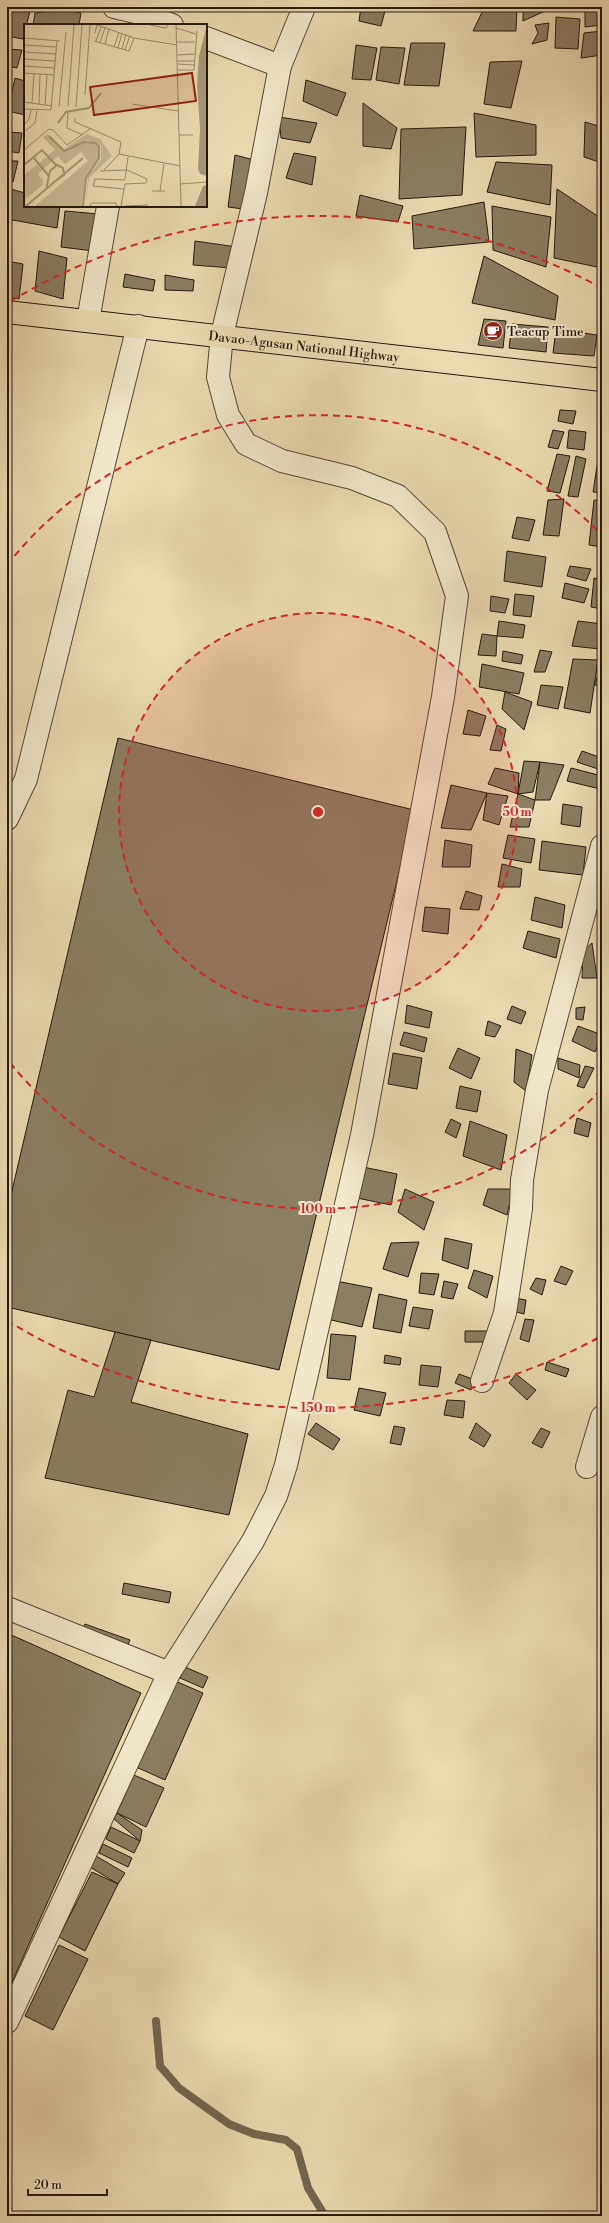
<svg xmlns="http://www.w3.org/2000/svg" width="609" height="2223" font-family="'Libre Bodoni',serif">
<style>
.lines{fill:none;stroke-linecap:round;stroke-linejoin:round}
.stream{stroke:#72664f;stroke-width:8}
.building{fill:#8a7e63;stroke:#231a0f}
.minor-casing{stroke:#554a37;stroke-width:24}
.major-casing{stroke:#231a0f;stroke-width:24}
.minor{stroke:#f1e8cc;stroke-width:22}
.major{stroke:#eadbb0;stroke-width:22}
.ring{fill:none;stroke:#d62828;stroke-width:2;stroke-dasharray:7 5}
.labels{text-anchor:middle;stroke-width:4;stroke-linejoin:round;paint-order:stroke}
.poi-label{font-size:13px;fill:#231a0f;stroke:#f1e8cc;text-anchor:start}
.street-label{font-size:13px;fill:#231a0f;stroke:#f1e8cc}
.inset-river{fill:none;stroke:#a69979;stroke-width:2}
.inset-road{fill:none;stroke:#9a8e70;stroke-width:1}
.view{fill:#8f2418;fill-opacity:0.15;stroke:#8f2418;stroke-width:2}
.inset-edge{fill:none;stroke:#231a0f;stroke-width:2}
.centre{fill:#d62828;stroke:#f1e8cc;stroke-width:2}
.ring-label{font-size:12px;text-anchor:middle;font-weight:bold;fill:#d62828;stroke:#f1e8cc;stroke-width:4;stroke-linejoin:round;paint-order:stroke}
</style>
<rect width="100%" height="100%" fill="#eadbb0"/>
<filter id="stains"><feTurbulence type="fractalNoise" baseFrequency=".005" numOctaves="4"/><feColorMatrix values="0 0 0 0 .2 0 0 0 0 .09 0 0 0 0 .02 0 0 0 .5 -.17"/></filter>
<radialGradient id="worn" r=".72"><stop offset=".6" stop-color="#630" stop-opacity="0"/><stop offset="1" stop-color="#630" stop-opacity=".3"/></radialGradient>
<g class="lines">
<path class="stream" d="M156,2021L160,2066L179,2088L229,2124L254,2134L286,2140L297,2149L308,2188L325,2216"/>
</g>
<g class="building">
<path d="M7,7H31L23,39L7,36Z"/>
<path d="M44,7H56L81,13L79,25H33L35,13L43,12Z"/>
<path d="M361,7H386L381,26L359,21Z"/>
<path d="M517,7L516,31H473L484,8Z"/>
<path d="M523,7H554L523,21Z"/>
<path d="M585,7H602V25L585,27Z"/>
<path d="M556,17L580,19L578,49L555,48Z"/>
<path d="M549,23L547,40L532,44L538,33L535,25Z"/>
<path d="M602,31V55L581,58L584,33Z"/>
<path d="M411,43H445L439,86L404,85Z"/>
<path d="M356,45L377,48L371,80L352,79Z"/>
<path d="M381,47L405,48L399,84L376,80Z"/>
<path d="M7,49L22,50L17,68L7,66Z"/>
<path d="M522,61L511,108L484,104L490,62Z"/>
<path d="M15,78L25,81V115L8,111Z"/>
<path d="M306,80L346,93L337,116L303,101Z"/>
<path d="M363,103L397,128L391,149L363,146Z"/>
<path d="M474,113L536,125V155L476,157Z"/>
<path d="M279,117L317,123L310,143L281,138Z"/>
<path d="M585,122L602,127V163L584,157Z"/>
<path d="M466,127L462,195L399,199L401,129Z"/>
<path d="M7,132L22,133L19,153L7,151Z"/>
<path d="M294,153L316,157L312,185L286,178Z"/>
<path d="M235,155L254,160L243,209L228,207Z"/>
<path d="M7,161H18L13,182L7,181Z"/>
<path d="M496,162L552,165L550,205L487,192Z"/>
<path d="M7,188L25,193V206H60L57,228L7,219Z"/>
<path d="M557,189L602,219V268L554,258Z"/>
<path d="M360,195L403,206L398,222L356,216Z"/>
<path d="M484,202L489,242L414,249L412,216Z"/>
<path d="M492,206L551,217L546,267L493,250Z"/>
<path d="M65,211L99,214L94,251L61,247Z"/>
<path d="M195,241L237,247L232,268L193,265Z"/>
<path d="M39,251L67,258L63,299L35,291Z"/>
<path d="M484,256L558,296L555,320L472,303Z"/>
<path d="M7,261L23,264L19,299L7,297Z"/>
<path d="M125,274L155,280L153,291L123,287Z"/>
<path d="M165,275L194,280L193,291L165,290Z"/>
<path d="M484,319L506,321L503,348L478,345Z"/>
<path d="M512,324L548,327L546,352L509,348Z"/>
<path d="M556,329L597,335L594,356L553,353Z"/>
<path d="M560,410L576,411L573,424L558,421Z"/>
<path d="M553,430L564,432L558,449L548,447Z"/>
<path d="M569,430L586,432L584,450L567,448Z"/>
<path d="M600,447L602,448V493L593,492Z"/>
<path d="M557,454L570,456L560,493L547,491Z"/>
<path d="M576,456L586,459L578,497L568,496Z"/>
<path d="M564,499L559,536L543,535L548,500Z"/>
<path d="M594,500L602,501V547L589,545Z"/>
<path d="M517,517L535,520L529,541L512,538Z"/>
<path d="M507,551L546,557L542,587L504,581Z"/>
<path d="M570,566L591,569L586,581L567,576Z"/>
<path d="M594,578L602,580V609L591,607Z"/>
<path d="M565,583L589,589L584,603L562,598Z"/>
<path d="M515,594L534,596L531,617L513,615Z"/>
<path d="M491,596L509,599L505,613L490,611Z"/>
<path d="M499,621L525,625L523,638L497,636Z"/>
<path d="M578,621L602,624L600,649L572,646Z"/>
<path d="M482,634L497,636L496,656L478,655Z"/>
<path d="M540,650L552,652L545,672H534Z"/>
<path d="M503,651L523,655L521,664L502,661Z"/>
<path d="M573,659L598,660L590,713L564,708Z"/>
<path d="M482,664L524,673L519,694L479,687Z"/>
<path d="M602,665V686L594,685Z"/>
<path d="M541,685L563,687L558,709L537,705Z"/>
<path d="M505,692L532,702L524,730L502,709Z"/>
<path d="M468,710L486,716L480,736L463,734Z"/>
<path d="M497,725L506,729L501,751L490,750Z"/>
<path d="M118,738L414,810L279,1370L7,1307V1212Z"/>
<path d="M582,751L602,758L598,769L577,762Z"/>
<path d="M524,761L540,762L533,792L518,794Z"/>
<path d="M540,762L564,765L550,800H535Z"/>
<path d="M495,768L519,773L518,794L488,784Z"/>
<path d="M571,768L602,776L600,789L567,781Z"/>
<path d="M451,785L487,793L471,830L441,828Z"/>
<path d="M487,793L508,796L499,825L483,820Z"/>
<path d="M518,794L535,800L529,827H510Z"/>
<path d="M563,804L582,807L580,827L561,824Z"/>
<path d="M508,835L535,839L531,863L503,858Z"/>
<path d="M445,840L472,845L470,867H442Z"/>
<path d="M542,841L586,847L583,875L539,870Z"/>
<path d="M502,864L522,869L520,887H498Z"/>
<path d="M466,891L482,896L479,910L460,909Z"/>
<path d="M535,897L565,905L562,928L531,920Z"/>
<path d="M425,907L450,909L448,934L422,931Z"/>
<path d="M528,931L560,939L556,958L523,948Z"/>
<path d="M592,943L597,978H582L583,951Z"/>
<path d="M407,1005L432,1012L429,1028L405,1023Z"/>
<path d="M512,1006L526,1012L521,1024L507,1019Z"/>
<path d="M585,1007L583,1020L576,1019V1008Z"/>
<path d="M488,1021L501,1026L495,1037L485,1035Z"/>
<path d="M578,1026L602,1035L595,1052L572,1041Z"/>
<path d="M404,1032L427,1038L424,1052L400,1045Z"/>
<path d="M458,1048L480,1058L471,1079L449,1068Z"/>
<path d="M516,1049L532,1055L526,1091L514,1082Z"/>
<path d="M393,1053L422,1058L417,1089L388,1084Z"/>
<path d="M558,1058L580,1065L579,1078L558,1069Z"/>
<path d="M585,1066L594,1068L584,1088L577,1086Z"/>
<path d="M460,1086L481,1091L477,1112L456,1108Z"/>
<path d="M577,1118L591,1123L588,1137L574,1133Z"/>
<path d="M451,1119L461,1124L456,1138L445,1132Z"/>
<path d="M470,1121L507,1135L501,1170L463,1156Z"/>
<path d="M363,1167L397,1174L391,1205L357,1198Z"/>
<path d="M405,1189L434,1202L424,1230L398,1212Z"/>
<path d="M488,1189H513L507,1215L483,1205Z"/>
<path d="M445,1238L472,1244L468,1269L442,1260Z"/>
<path d="M419,1242L408,1277L383,1269L391,1243Z"/>
<path d="M561,1266L573,1271L566,1285L554,1281Z"/>
<path d="M474,1270L493,1276L487,1298L468,1288Z"/>
<path d="M421,1273L439,1274L434,1295L419,1293Z"/>
<path d="M536,1278L546,1280L542,1295L530,1289Z"/>
<path d="M336,1281L372,1288L362,1327L327,1319Z"/>
<path d="M444,1281L458,1284L453,1299L441,1297Z"/>
<path d="M379,1294L407,1300L401,1333L373,1328Z"/>
<path d="M514,1298L526,1300L524,1314L513,1311Z"/>
<path d="M413,1307L433,1310L429,1329L409,1326Z"/>
<path d="M525,1319L534,1320L529,1342L520,1339Z"/>
<path d="M465,1331H490L488,1342H465Z"/>
<path d="M115,1332L151,1340L131,1402L248,1434L229,1515L45,1478L68,1390L94,1397Z"/>
<path d="M331,1334L356,1336L350,1380L327,1378Z"/>
<path d="M385,1355L401,1358L400,1365L384,1363Z"/>
<path d="M547,1362L569,1369L566,1377L545,1370Z"/>
<path d="M421,1365L441,1367L438,1387L419,1385Z"/>
<path d="M459,1374L475,1380L471,1390L455,1383Z"/>
<path d="M516,1374L536,1390L527,1400L509,1383Z"/>
<path d="M359,1388L386,1393L380,1416L354,1410Z"/>
<path d="M447,1400L465,1401L463,1418L444,1415Z"/>
<path d="M316,1423L340,1439L333,1450L308,1434Z"/>
<path d="M476,1423L491,1435L484,1447L469,1438Z"/>
<path d="M394,1426L405,1428L401,1445L390,1443Z"/>
<path d="M541,1428L550,1432L542,1448L532,1443Z"/>
<path d="M124,1583L171,1592L169,1603L122,1594Z"/>
<path d="M85,1624L130,1640L127,1647L82,1631Z"/>
<path d="M7,1633L141,1693L7,1993Z"/>
<path d="M185,1667L208,1677L203,1688L180,1678Z"/>
<path d="M173,1680L203,1693L165,1780L136,1767Z"/>
<path d="M134,1775L164,1788L146,1827L117,1813Z"/>
<path d="M117,1813L142,1830L140,1841L114,1819Z"/>
<path d="M111,1827L140,1841L134,1853L106,1839Z"/>
<path d="M103,1844L132,1858L128,1867L99,1853Z"/>
<path d="M96,1856L125,1873L118,1884L90,1867Z"/>
<path d="M92,1872L118,1884L85,1951L59,1937Z"/>
<path d="M59,1945L88,1959L53,2030L25,2016Z"/>
</g>
<g class="lines">
<defs>
<g id="minor">
<path d="M114,7L140,13L172,25"/>
<path d="M206,38L280,66"/>
<path d="M88,321L108,206"/>
<path d="M7,819L26,779L138,326"/>
<path d="M482,1381L505,1313L521,1209L522,1180L537,1090L602,846"/>
<path d="M587,1467L602,1417"/>
<path d="M7,1608L169,1673"/>
<path d="M7,2022L169,1673L253,1541L276,1496L286,1465L362,1135L443,697L457,596L435,532L398,496L352,478L282,461L246,444L228,415L218,377L222,335L256,193L280,66L304,7"/>
</g>
<g id="major">
<path id="s1" d="M7,312L602,380"/>
</g>
</defs>
<use href="#minor" class="minor-casing"/>
<use href="#major" class="major-casing"/>
<use href="#minor" class="minor"/>
<use href="#major" class="major"/>
</g>
<circle cx="318" cy="812" r="199" fill="#d62828" fill-opacity=".12"/>
<g class="ring">
<circle cx="318" cy="812" r="199"/>
<path d="M601 1090A397 397 0 0 1 7 1059M7 565A397 397 0 0 1 601 534"/>
<path d="M598 1338A596 596 0 0 1 11 1323M11 301A596 596 0 0 1 598 286"/>
</g>
<defs>
<symbol id="cafe-disc" viewBox="-11 -11 22 22"><circle r="9.5" fill="#8f2418" stroke="#f1e8cc"/><path d="M-5.5-4.5H6V0H3Q3 3.5 0 3.5H-2.5Q-5.5 3.5-5.5 0ZM3-3.2v2h1.7v-2ZM-6 4.5H4V6H-6Z" fill="#fff"/></symbol>
</defs>
<g fill-rule="evenodd">
<use href="#cafe-disc" x="482" y="320" width="22" height="22"/>
</g>
<g class="labels">
<g class="poi-label">
<text x="507" y="336">Teacup Time</text>
</g>
<g class="street-label">
<text dy="5" stroke="none"><textPath href="#s1" startOffset="299">Davao-Agusan National Highway</textPath></text>
</g>
</g>
<g transform="translate(24 24)">
<rect width="183" height="183" fill="#eadbb0"/>
<path d="M24,110L41,126L58,117L71,118L76,122V134L62,155L60,182H11L64,137L57,128L41,140L34,132L14,150L19,156V161L0,176V151L31,126L19,113ZM63,110L76,115L88,132L65,154L61,182L64,153L77,135V121L63,116L40,125Z" fill="#c8ba95"/>
<path d="M183,1V152L176,150L174,145L176,105L173,60L175,32ZM183,161V182H171L179,162Z" fill="#a69979"/>
<path class="inset-river" d="M34,99L42,88L65,84L77,69M25,112L40,127L60,118L71,119L75,122V134L62,154L59,182M9,133L25,152M0,141L18,126L32,141M22,166L26,147L33,141L39,144L40,151L30,158M2,182L59,134"/>
<path class="inset-road" d="M126,1L142,4L144,1M152,1L157,182M152,4L172,10M0,14L36,17M110,14L153,21M70,17L105,27L110,14L73,1L71,9M72,17L77,3M76,18L81,4M153,18H171M81,20L85,5M0,21L32,23M90,23L95,8M94,24L98,9M98,25L102,10M101,26L106,11M0,28L32,30M153,31L171,30M0,35L31,37M153,37H171M154,40L170,41M0,42L31,44M153,46H170L173,7M0,49L30,51M61,71L66,1M0,78L28,82M8,79L10,50M15,80L16,50M108,80L154,87M21,81L23,50M44,82L50,1M35,83L42,8M52,83L58,1M0,85L27,86L33,16M44,89L43,104L59,111M51,94V98L97,118L95,130L80,146M0,101L5,95L7,86M0,108L11,99L13,87M155,111H169M0,126L25,105L29,106L43,121L66,105M95,130L156,142M76,147L103,146L123,155L122,159L101,160M101,155L104,133M156,160L183,158M100,165L69,162L71,155L101,156M128,167H141M136,167L140,140M66,182L67,179H92L93,182M97,182L101,160M101,182L124,181"/>
<path class="view" d="M168,49L172,77L70,91L66,63Z"/>
<rect width="183" height="183" class="inset-edge"/>
</g>
<circle cx="318" cy="812" r="6" class="centre"/>
<g class="ring-label">
<text x="517" y="816">50 m</text>
<text x="318" y="1213">100 m</text>
<text x="318" y="1412">150 m</text>
</g>
<rect width="609" height="2223" fill="none" stroke="#eadbb0" stroke-width="24"/>
<rect x="8" y="8" width="593" height="2207" fill="none" stroke="#231a0f" stroke-width="2"/>
<rect x="12" y="12" width="585" height="2199" fill="none" stroke="#231a0f"/>
<path d="M28 2189v6h79v-6" fill="none" stroke="#231a0f" stroke-width="2"/>
<text x="34" y="2189" font-size="12" fill="#231a0f" stroke="#f1e8cc" stroke-width="3" paint-order="stroke">20 m</text>
<rect width="100%" height="100%" filter="url(#stains)"/>
<rect width="100%" height="100%" fill="url(#worn)"/>
</svg>
